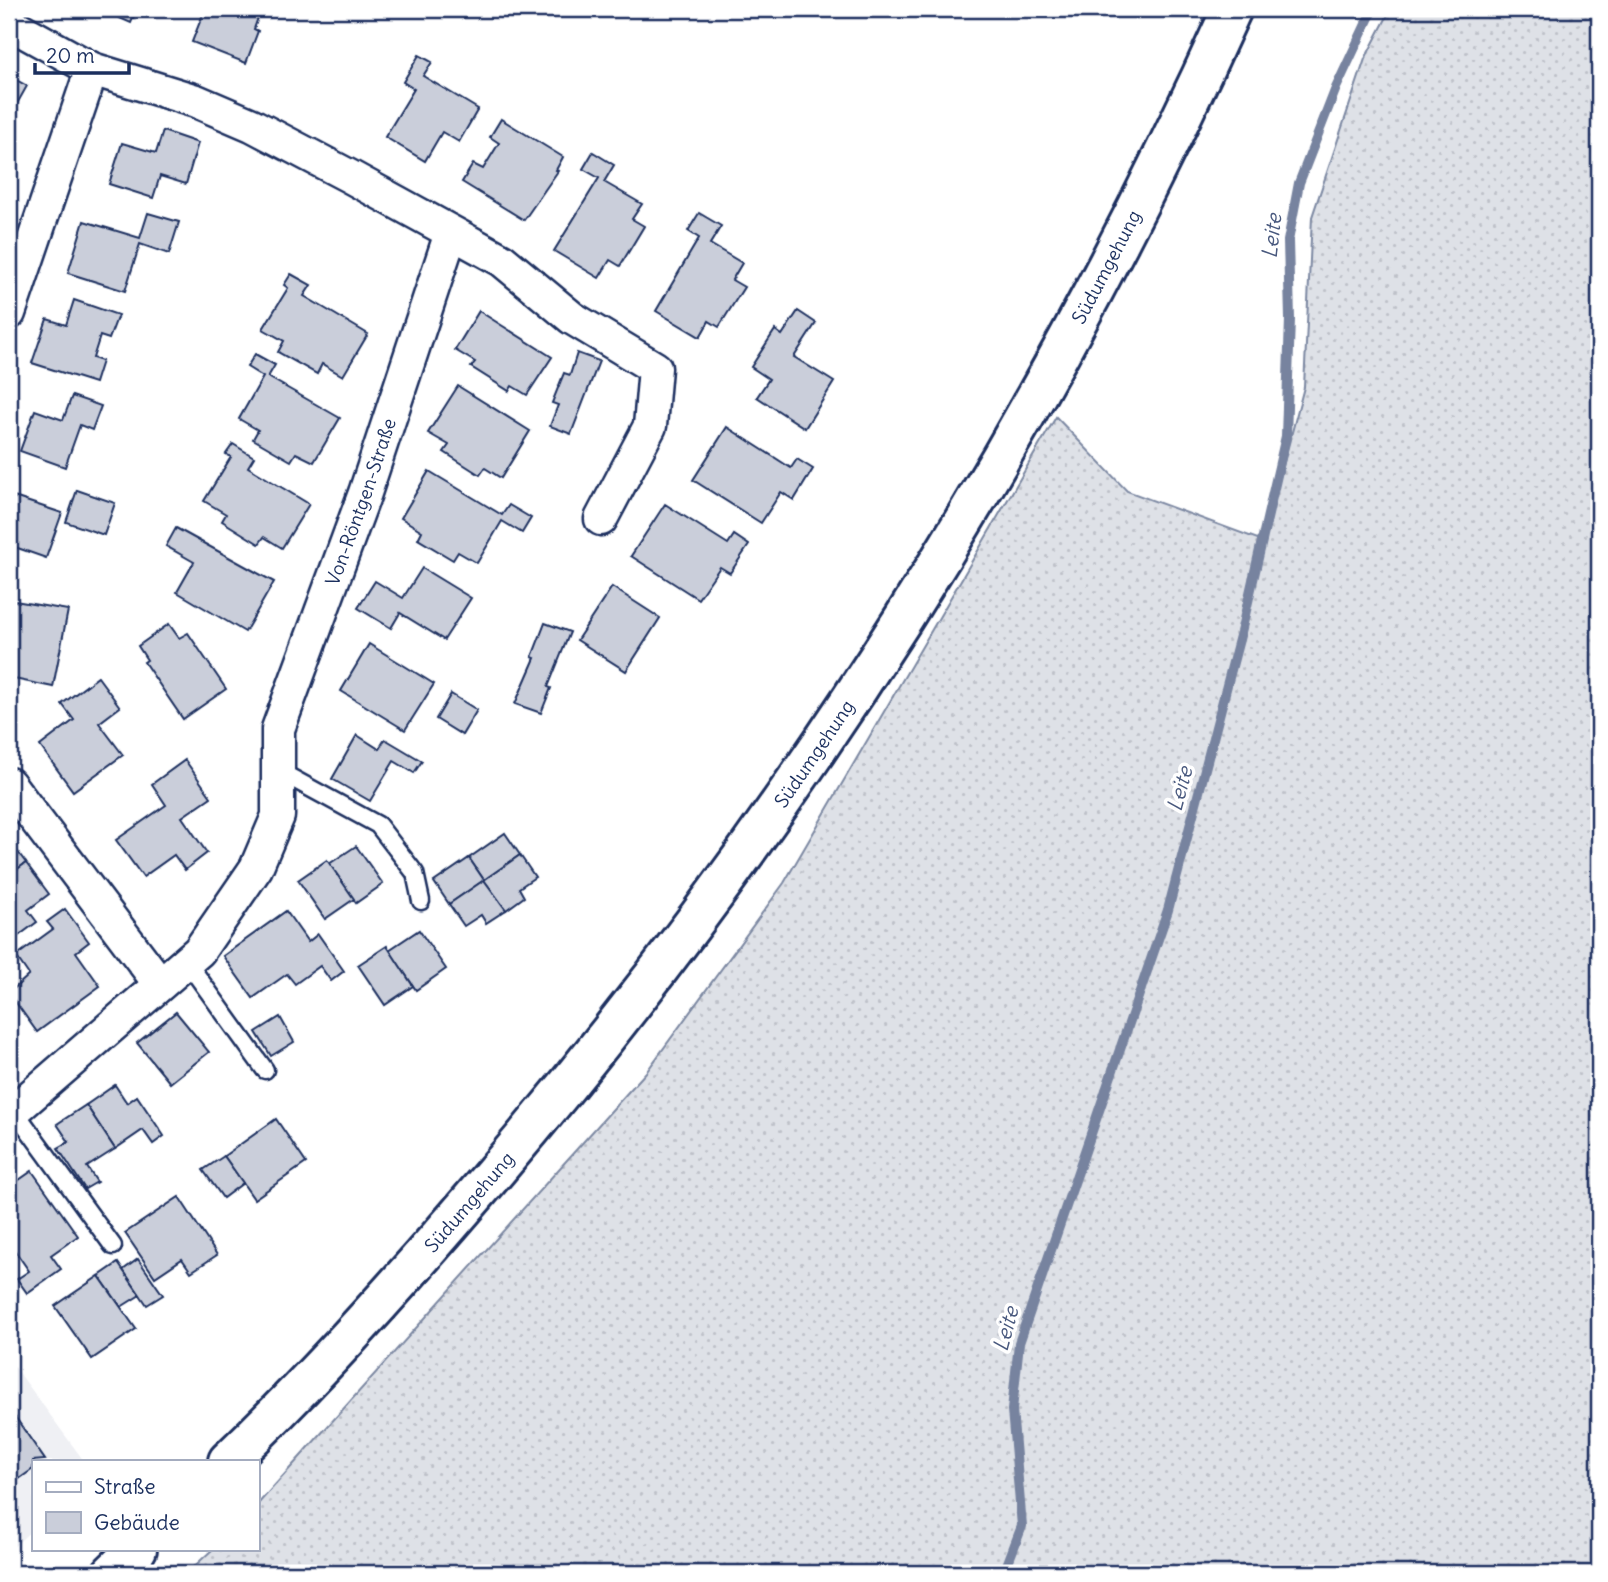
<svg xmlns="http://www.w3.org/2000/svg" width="1608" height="1582" font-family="Delius,sans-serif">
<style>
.built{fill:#eff0f4}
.grass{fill:url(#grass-dots);stroke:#7c88a2;stroke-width:2}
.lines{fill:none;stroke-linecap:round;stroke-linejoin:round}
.stream{stroke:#77839f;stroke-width:10}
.building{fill:#caceda;stroke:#1b2f5e;stroke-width:2}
.lane-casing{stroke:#1b2f5e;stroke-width:21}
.street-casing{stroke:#1b2f5e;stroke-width:37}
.primary-casing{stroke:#1b2f5e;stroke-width:44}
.lane{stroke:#fff;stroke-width:16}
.street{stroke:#fff;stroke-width:32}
.primary{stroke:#fff;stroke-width:38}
.labels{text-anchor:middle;stroke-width:7;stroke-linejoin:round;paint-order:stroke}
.street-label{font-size:19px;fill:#1b2f5e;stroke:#fff}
.water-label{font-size:21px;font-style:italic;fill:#49597e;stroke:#fff}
</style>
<defs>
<pattern id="grass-dots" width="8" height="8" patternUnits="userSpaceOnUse" patternTransform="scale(1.75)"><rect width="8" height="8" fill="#dee1e7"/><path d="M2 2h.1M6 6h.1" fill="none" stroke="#bec1c9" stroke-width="1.8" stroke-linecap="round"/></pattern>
</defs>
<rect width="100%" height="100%" fill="#fff"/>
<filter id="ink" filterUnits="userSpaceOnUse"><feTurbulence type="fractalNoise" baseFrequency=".0143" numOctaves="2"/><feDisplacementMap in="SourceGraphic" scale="14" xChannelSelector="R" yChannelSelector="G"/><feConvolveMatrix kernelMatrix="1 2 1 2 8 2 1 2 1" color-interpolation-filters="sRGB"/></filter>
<g filter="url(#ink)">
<path class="built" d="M9,1359L84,1461H33V1529L9,1551Z"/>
<path class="grass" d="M1391,9H1599V1573H187L213,1549H257V1505L647,1071L784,883L1056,417L1127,491L1263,541L1304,387L1312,217L1365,59Z"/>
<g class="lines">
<path class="stream" d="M1004,1573L1022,1526L1012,1410L1019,1343L1168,910L1242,628L1286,436L1290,319L1288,241L1299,183L1336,88L1373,9"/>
</g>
<g class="building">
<path d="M99,9H137L131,23Z"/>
<path d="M205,9H261L254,29L258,31L246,63L192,42Z"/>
<path d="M419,55L432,62L423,76L478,109L459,142L442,132L425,161L385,137L414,89L403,82Z"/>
<path d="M9,76L27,86L9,118Z"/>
<path d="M501,119L563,157L556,170L558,171L524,220L462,182L473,164L483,169L499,143L490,137Z"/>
<path d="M163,131L198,143L186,184L160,176L153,198L109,184L122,143L156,153Z"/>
<path d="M593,152L614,165L604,182L642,204L632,219L644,226L620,266L610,260L599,278L554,251L599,178L583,169Z"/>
<path d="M148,213L179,222L169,254L140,244L125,291L68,273L84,221L140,238Z"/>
<path d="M699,213L721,226L710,244L742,263L732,280L744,287L719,327L709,321L700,337L656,311L699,238L688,231Z"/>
<path d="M291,274L311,285L304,296L368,334L343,376L322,364L317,374L278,352L284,341L263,329L288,288L284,285Z"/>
<path d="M74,300L118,315L109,339L100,336L93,358L102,361L95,383L32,363L47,319L66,325Z"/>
<path d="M479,311L552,357L527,395L512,386L509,391L471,367L475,362L455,350Z"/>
<path d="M798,311L816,323L794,357L834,382L805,428L757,397L769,379L751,367L775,330L782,335Z"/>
<path d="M577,353L599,361L571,434L550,426L558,405L552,403L564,373L570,375Z"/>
<path d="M255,354L275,365L268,377L340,418L314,462L296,453L291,461L253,439L258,430L239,419L263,377L247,367Z"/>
<path d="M458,386L530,431L501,478L485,468L480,475L444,452L449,445L428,433Z"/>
<path d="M72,396L101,406L92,430L80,425L65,467L20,451L35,410L63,420Z"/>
<path d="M727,427L791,468L797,459L813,469L794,500L781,492L761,523L693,480Z"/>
<path d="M233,444L254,457L248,467L309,504L282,548L264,537L259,544L222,521L226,514L204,501L231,457L226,454Z"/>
<path d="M429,471L502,515L509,505L531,518L522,533L502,521L477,563L458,552L453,560L418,539L422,531L401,518Z"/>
<path d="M77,490L115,503L104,535L66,522Z"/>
<path d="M14,497L62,513L46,558L9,545V514Z"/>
<path d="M665,504L728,544L734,535L749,545L730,573L720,567L698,599L631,556Z"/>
<path d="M176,528L274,582L245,632L177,592L194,562L166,546Z"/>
<path d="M422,568L471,598L444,640L400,613L391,628L358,608L375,581L403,598Z"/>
<path d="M612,587L660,618L626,671L577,640Z"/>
<path d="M9,600L68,610L53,687L9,678Z"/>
<path d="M545,623L570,632L548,687L551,688L541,713L515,704L535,658L532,657Z"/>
<path d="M169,624L179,638L188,633L226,689L183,719L144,662L147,660L138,646Z"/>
<path d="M369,644L434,684L405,730L341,691Z"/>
<path d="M98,677L120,707L99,723L123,755L73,791L40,746L74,720L62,704Z"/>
<path d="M451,694L477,710L462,735L436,719Z"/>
<path d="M357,735L379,749L385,739L422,761L414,773L394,761L370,801L332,779Z"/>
<path d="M185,760L211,797L182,817L207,853L185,870L174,855L143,877L116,840L166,805L152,784Z"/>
<path d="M505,833L520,855L484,880L469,858Z"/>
<path d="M9,840L26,863L9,875Z"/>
<path d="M356,846L383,884L356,903L329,864Z"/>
<path d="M520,855L535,877L519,888L524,897L506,910L484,880Z"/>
<path d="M469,858L484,880L449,904L434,882Z"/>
<path d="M327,860L354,899L325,919L298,880Z"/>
<path d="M26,863L49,894L28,910L37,922L9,943V875Z"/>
<path d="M484,880L506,910L486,923L481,915L464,926L449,904Z"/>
<path d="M65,909L89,942L76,952L100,986L37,1032L9,993L29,975L16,956L53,929L47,922Z"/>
<path d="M286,911L308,942L318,934L344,971L331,981L320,966L295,984L287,974L253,998L223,956Z"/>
<path d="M419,930L446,969L416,990L389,950Z"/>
<path d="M387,946L413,986L385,1005L358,965Z"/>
<path d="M176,1012L209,1052L170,1083L137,1043Z"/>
<path d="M280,1017L294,1042L271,1056L256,1032Z"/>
<path d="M115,1085L127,1103L137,1096L164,1136L153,1144L143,1130L115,1149L86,1105Z"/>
<path d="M86,1105L115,1149L87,1167L97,1182L85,1189L58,1148L69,1142L57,1124Z"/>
<path d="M276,1119L306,1163L254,1199L224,1156Z"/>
<path d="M224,1156L243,1183L223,1198L203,1170Z"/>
<path d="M32,1171L78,1236L51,1255L61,1269L27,1293L17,1279L29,1271L9,1242V1187Z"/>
<path d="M179,1197L217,1255L191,1272L182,1259L155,1277L125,1233Z"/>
<path d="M138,1259L163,1295L147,1305L123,1270Z"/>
<path d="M118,1263L140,1295L121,1307L99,1276Z"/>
<path d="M99,1276L136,1329L92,1359L55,1306Z"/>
<path d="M9,1408L45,1460L33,1461V1469L9,1486Z"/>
</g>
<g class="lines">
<defs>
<g id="lane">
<path d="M277,770L378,825L415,873L421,901"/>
<path d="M187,962L265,1070"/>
<path d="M14,1110L113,1246"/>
</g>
<g id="street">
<path d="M9,23L92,69L196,101L252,125L349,176L502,260L572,318L655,368L650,426L601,519"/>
<path d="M9,313L92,69"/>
<path d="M9,784L160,984"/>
<path id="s1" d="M9,1115L199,951L256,868L278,816V729L365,493L451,233"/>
</g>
<g id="primary">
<path id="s2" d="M228,1461C322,1371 410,1272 494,1173C793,823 1043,428 1232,9"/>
<path d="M112,1573L137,1549"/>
</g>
</defs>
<use href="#lane" class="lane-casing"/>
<use href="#street" class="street-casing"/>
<use href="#primary" class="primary-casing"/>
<use href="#lane" class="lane"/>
<use href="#street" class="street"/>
<use href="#primary" class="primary"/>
</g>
</g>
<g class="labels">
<g class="street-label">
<text dy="7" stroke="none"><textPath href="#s2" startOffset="1488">Südumgehung</textPath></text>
<text dy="7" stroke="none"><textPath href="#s1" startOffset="737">Von-Röntgen-Straße</textPath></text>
<text dy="7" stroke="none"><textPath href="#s2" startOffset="920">Südumgehung</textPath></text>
<text dy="7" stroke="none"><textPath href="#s2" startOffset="354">Südumgehung</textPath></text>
</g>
<g class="water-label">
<text transform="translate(1272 236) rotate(-84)" y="7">Leite</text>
<text transform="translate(1180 789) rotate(-75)" y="7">Leite</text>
<text transform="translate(1006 1329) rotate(-75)" y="7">Leite</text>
</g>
</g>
<rect width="1608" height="1582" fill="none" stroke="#fff" stroke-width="35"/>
<rect x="18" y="18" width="1573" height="1547" fill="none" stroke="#1b2f5e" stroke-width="2.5" filter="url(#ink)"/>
<rect x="32" y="1460" width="228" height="91" fill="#ffffff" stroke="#a4acbf" stroke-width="2"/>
<rect x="46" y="1482" width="35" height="10" fill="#ffffff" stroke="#a4acbf" stroke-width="2"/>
<text x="94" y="1494" font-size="21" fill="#1b2f5e">Straße</text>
<rect x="46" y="1512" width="35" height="21" fill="#caceda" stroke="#a4acbf" stroke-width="2"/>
<text x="94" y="1530" font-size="21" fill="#1b2f5e">Gebäude</text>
<path d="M35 63v10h94v-10" fill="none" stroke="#1b2f5e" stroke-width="3.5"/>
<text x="46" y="63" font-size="21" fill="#1b2f5e" stroke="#ffffff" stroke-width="5" paint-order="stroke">20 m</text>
</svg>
